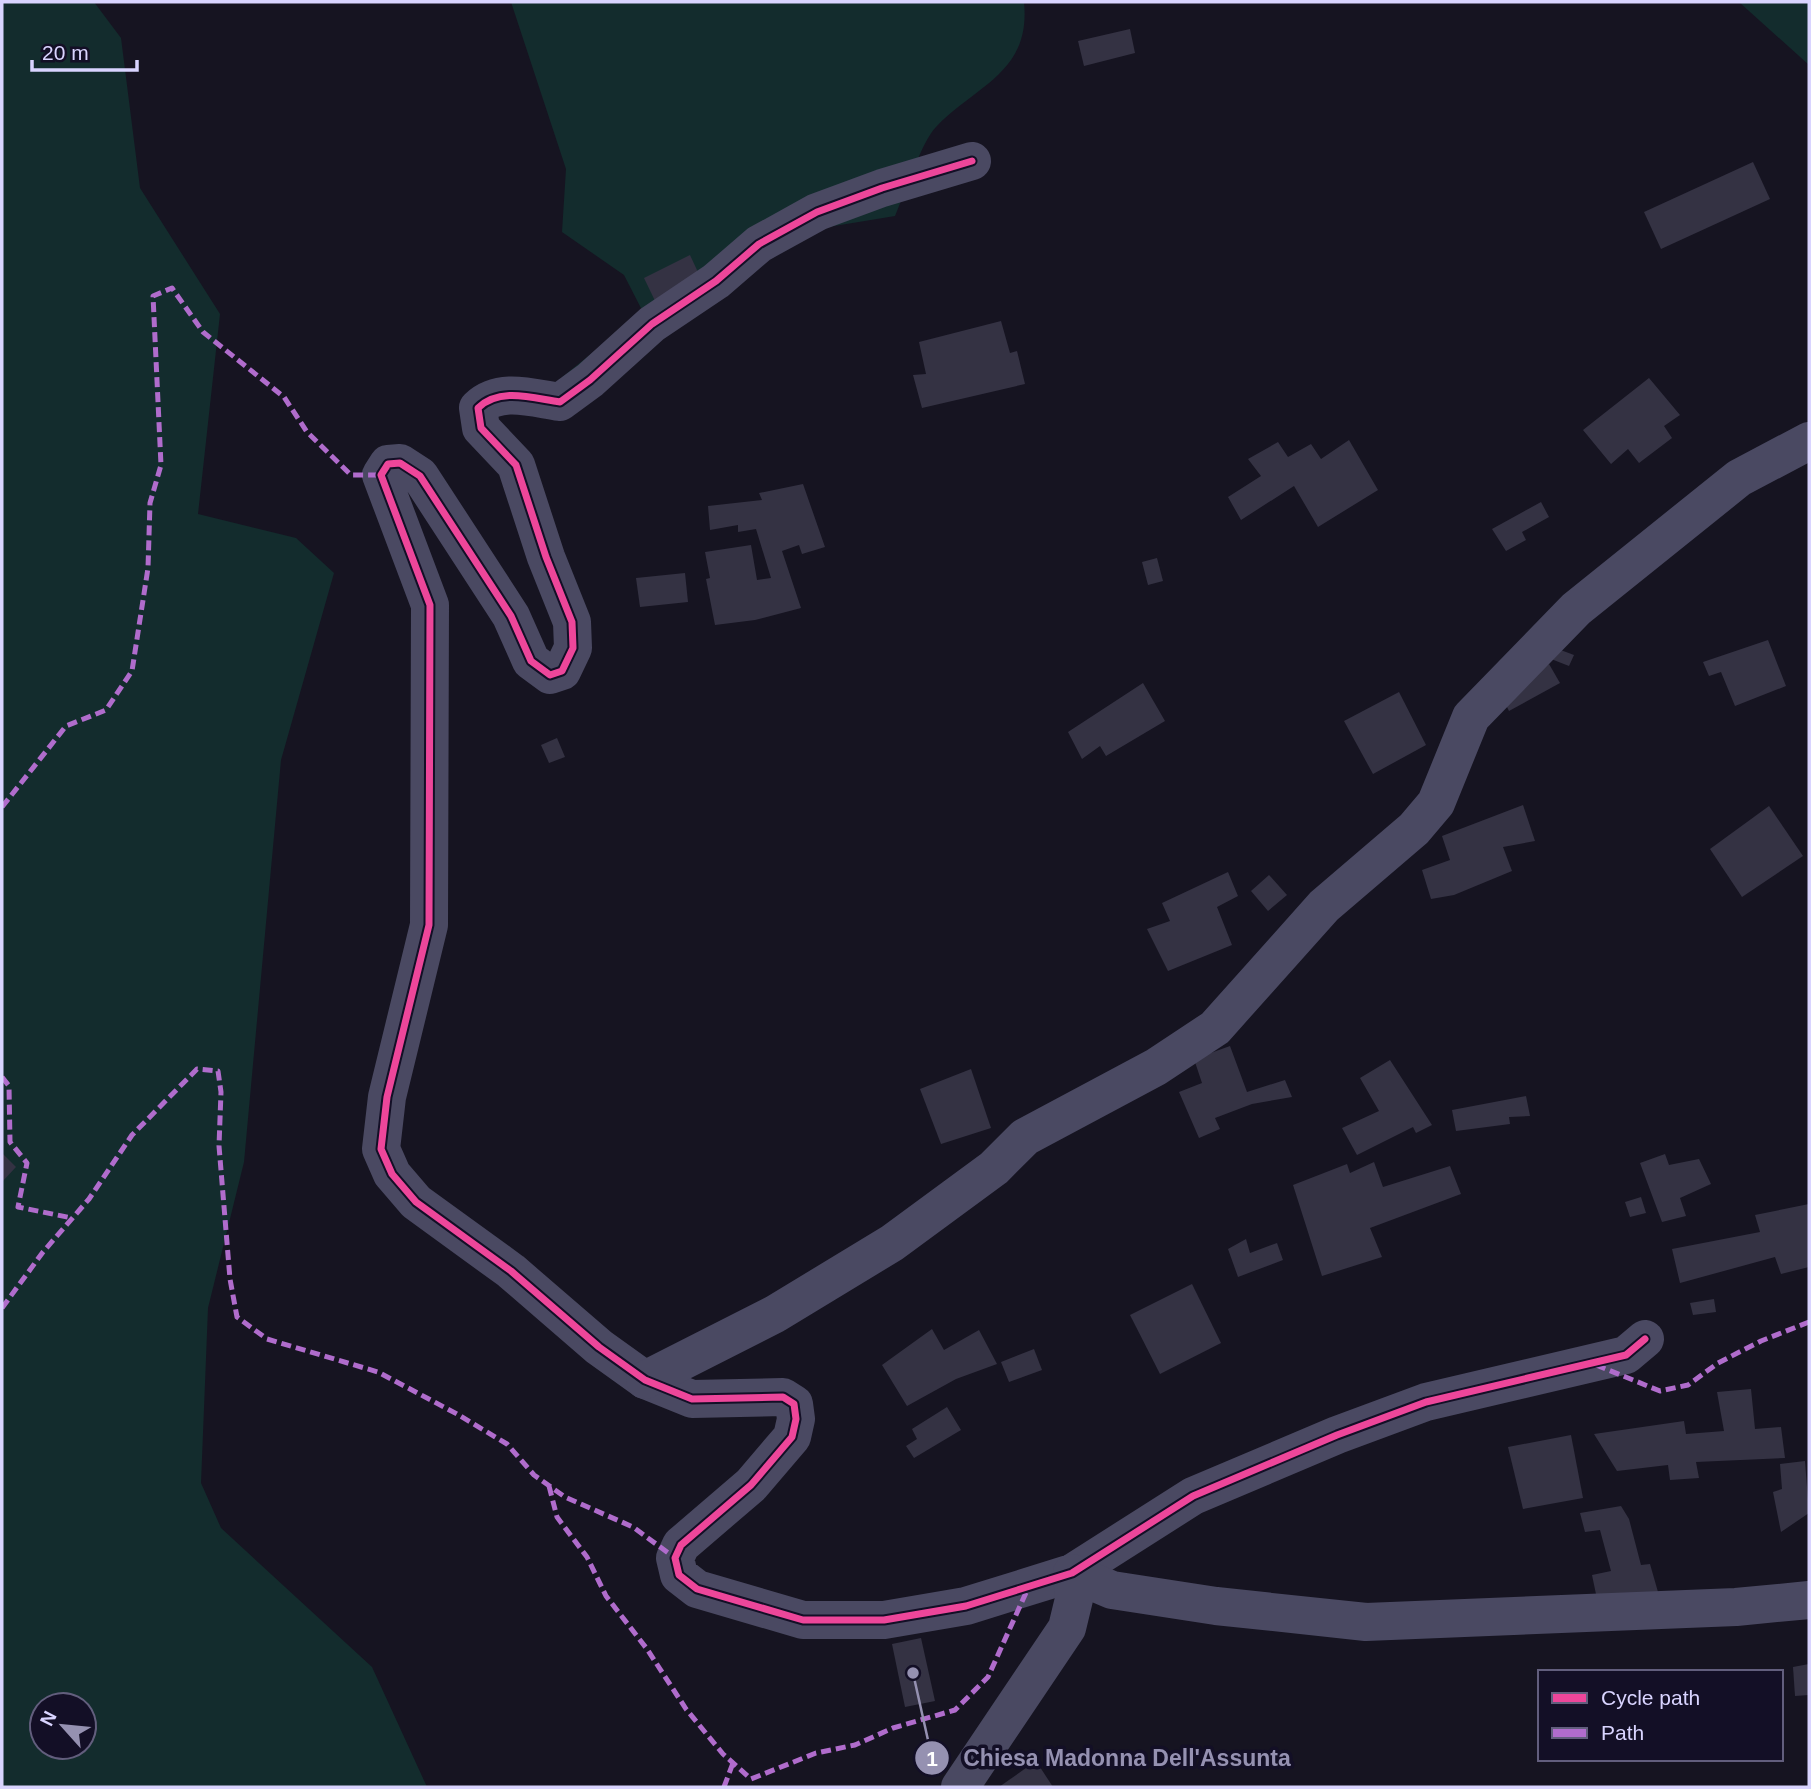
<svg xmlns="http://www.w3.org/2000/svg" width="1811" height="1789" font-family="Helvetica,sans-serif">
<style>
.green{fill:#132c2d;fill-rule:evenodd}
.building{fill:#343243}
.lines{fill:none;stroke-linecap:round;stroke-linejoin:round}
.minor{stroke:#4a4962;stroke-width:38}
.quiet{stroke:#b06ccc;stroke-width:5;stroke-dasharray:10 5;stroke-linecap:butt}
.cycleway-casing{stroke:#130f26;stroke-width:11}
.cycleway{stroke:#ed469a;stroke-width:7}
.leader{fill:none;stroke:#9591b1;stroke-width:2.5}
.callout-dot{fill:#9591b1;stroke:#130f26;stroke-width:2.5}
.mark-label{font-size:21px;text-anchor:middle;font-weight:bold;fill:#fff}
.callout-label{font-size:23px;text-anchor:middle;font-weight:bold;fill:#9591b1;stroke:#130f26;stroke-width:7;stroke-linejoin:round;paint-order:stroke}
</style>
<rect width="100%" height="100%" fill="#161421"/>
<g class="green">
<path d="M2,2H94L121,38L140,188L220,314L198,514L296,538L334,573L281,760L244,1162L208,1308L201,1483L221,1528L372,1667L427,1787H2ZM42,1705H84V1747H42Z"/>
<path d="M511,2H1024C1031,73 976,85 936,127C922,141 904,195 895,216L816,229L561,378L643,312L624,275L562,232L566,169Z"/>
<path d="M1739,2H1809V65Z"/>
</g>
<g class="building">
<path d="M1130,29L1135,53L1084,66L1078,41Z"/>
<path d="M1753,162L1770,199L1661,249L1644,212Z"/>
<path d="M690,255L703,283L657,305L644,278Z"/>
<path d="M1001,321L1010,353L1017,351L1025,384L922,408L913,375L926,374L919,342Z"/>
<path d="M1649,378L1680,415L1664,426L1672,438L1639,463L1628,449L1611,464L1583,430Z"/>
<path d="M1349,440L1378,490L1318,527L1294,486L1241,520L1228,497L1261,476L1248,459L1278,442L1288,457L1311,444L1321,459Z"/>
<path d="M803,484L825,547L802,554L799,545L782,551L801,608L755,620L715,625L706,579L710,578L705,552L751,545L757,580L771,578L756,529L738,532V525L710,530L708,506L762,500L759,493Z"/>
<path d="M1541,502L1549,517L1522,532L1526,540L1506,551L1492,529Z"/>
<path d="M1157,558L1163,581L1148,585L1142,562Z"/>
<path d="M685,573L688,602L640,607L636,578Z"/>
<path d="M1768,640L1786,686L1735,706L1721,672L1709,676L1703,662Z"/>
<path d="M1550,646L1574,655L1569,666L1546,657Z"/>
<path d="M1549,664L1560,683L1509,711L1504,701Z"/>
<path d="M1143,683L1165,721L1106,756L1100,746L1082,759L1068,732Z"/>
<path d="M1399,692L1426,745L1373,774L1344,721Z"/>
<path d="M557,738L565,757L549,763L541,745Z"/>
<path d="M1523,805L1535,841L1503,847L1512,871L1454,895L1431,899L1422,870L1450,860L1442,836Z"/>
<path d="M1769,806L1803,856L1742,897L1710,849Z"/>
<path d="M1228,872L1238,896L1217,907L1232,945L1168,971L1147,929L1170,921L1162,903Z"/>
<path d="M1269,875L1287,895L1268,911L1251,891Z"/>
<path d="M1230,1046L1247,1092L1285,1080L1292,1097L1252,1104L1215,1118L1220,1129L1199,1138L1179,1092L1202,1083L1194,1059Z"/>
<path d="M1390,1060L1432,1125L1416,1133L1413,1127L1357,1155L1342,1128L1379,1111L1360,1078Z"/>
<path d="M971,1069L991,1128L941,1144L920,1089Z"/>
<path d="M1526,1096L1530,1116L1509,1117L1510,1124L1456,1131L1452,1110Z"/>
<path d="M3,1154L16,1167L2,1182V1156Z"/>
<path d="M1665,1154L1669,1165L1699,1159L1711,1184L1680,1198L1686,1216L1662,1222L1640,1163Z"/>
<path d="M1374,1162L1383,1187L1450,1166L1461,1194L1370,1228L1382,1257L1322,1276L1293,1185L1347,1164L1350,1173Z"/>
<path d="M1641,1197L1646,1213L1630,1217L1625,1202Z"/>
<path d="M1809,1204V1267L1781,1274L1775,1257L1680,1283L1672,1249L1760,1232L1755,1215Z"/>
<path d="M1246,1239L1250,1253L1277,1243L1283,1260L1238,1277L1228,1249Z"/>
<path d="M1192,1284L1221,1343L1160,1374L1130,1315Z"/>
<path d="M1714,1299L1716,1312L1693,1315L1690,1303Z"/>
<path d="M932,1329L944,1350L979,1330L997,1364L956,1379L907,1406L882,1365Z"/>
<path d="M1034,1349L1042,1370L1009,1382L1001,1362Z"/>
<path d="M1751,1389L1755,1429L1781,1427L1785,1458L1696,1462L1699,1478L1670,1480L1668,1465L1617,1471L1594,1434L1684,1421L1686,1434L1724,1431L1717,1392Z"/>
<path d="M947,1407L961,1430L914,1458L906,1446L917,1439L912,1429Z"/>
<path d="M1571,1435L1583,1498L1523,1509L1508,1447Z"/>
<path d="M1805,1461L1809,1513L1781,1532L1773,1492L1782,1489L1780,1464Z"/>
<path d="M1621,1506L1629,1519L1641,1565L1650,1564L1660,1599H1597L1592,1575L1611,1571L1600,1530L1585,1532L1580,1513Z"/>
<path d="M921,1638L935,1701L905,1707L892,1644Z"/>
<path d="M1809,1664V1695L1795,1696L1793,1667Z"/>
<path d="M1036,1761L1053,1787H999Z"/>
</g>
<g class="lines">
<g class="minor">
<path d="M972,161L882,188L817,212L759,244L716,281L652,324L590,380L560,402C532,398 500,387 478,408L481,428L516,465L546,557L572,622L573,648L562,671L550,675L531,661L511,616L420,476L400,463L388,464L381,475L430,605L429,925L387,1097L381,1149L392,1174L416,1202L511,1271L599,1347L645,1380L692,1399L783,1397L794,1404L796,1419L792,1437L751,1485L681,1545L675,1558L679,1575L697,1589L803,1620H884L966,1606L1072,1573L1193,1496L1337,1435L1426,1402L1626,1355L1645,1339"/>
<path d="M645,1380L775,1314L892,1243L994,1168L1025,1137L1156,1067L1215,1028L1324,906L1414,829L1436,803L1471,717L1576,609L1739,478L1809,441"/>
<path d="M960,1787L1067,1628L1074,1599L1072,1573L1112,1590L1216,1606L1366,1622L1736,1607L1809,1600"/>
</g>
<g class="quiet">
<path d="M2,807L66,726L106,710L132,671L148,568L150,503L161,465L153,296L172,288L203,332L284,397L307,432L351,475H381"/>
<path d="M2,1077L9,1086L10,1142L27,1163L18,1207L72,1218"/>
<path d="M2,1308L43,1252L89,1199L132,1135L197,1069L218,1071L221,1092L219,1146L230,1279L237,1317L267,1339L378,1372L457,1414L507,1444L534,1475L565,1497L633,1527L675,1558"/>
<path d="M1596,1365L1660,1391L1688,1385L1718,1363L1761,1341L1809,1322"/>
<path d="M549,1486L557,1517L587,1557L606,1596L647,1649L686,1709L723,1754L751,1779L816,1753L855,1745L893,1728L955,1710L988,1677L1029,1586"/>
<path d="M724,1787L733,1763"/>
</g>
<defs>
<path id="cycleway" d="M972,161L882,188L817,212L759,244L716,281L652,324L590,380L560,402C532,398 500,387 478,408L481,428L516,465L546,557L572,622L573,648L562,671L550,675L531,661L511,616L420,476L400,463L388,464L381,475L430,605L429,925L387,1097L381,1149L392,1174L416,1202L511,1271L599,1347L645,1380L692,1399L783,1397L794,1404L796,1419L792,1437L751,1485L681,1545L675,1558L679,1575L697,1589L803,1620H884L966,1606L1072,1573L1193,1496L1337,1435L1426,1402L1626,1355L1645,1339"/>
</defs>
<use href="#cycleway" class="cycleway-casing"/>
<use href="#cycleway" class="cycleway"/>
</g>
<path class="leader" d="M913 1673L932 1758"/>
<g class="callout-dot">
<circle cx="913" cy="1673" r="7"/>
<circle cx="932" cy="1758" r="18"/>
</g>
<g class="mark-label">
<text x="932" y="1766">1</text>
</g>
<g class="callout-label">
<text x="1127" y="1766">Chiesa Madonna Dell'Assunta</text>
</g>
<rect width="1811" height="1789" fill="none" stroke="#d9d4ff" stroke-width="7"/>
<rect x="1538" y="1670" width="245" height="91" fill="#130f26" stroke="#625e7d" stroke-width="2"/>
<rect x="1552" y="1693" width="35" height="10" fill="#ed469a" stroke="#625e7d" stroke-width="2"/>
<text x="1601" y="1705" font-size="21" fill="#d9d4ff">Cycle path</text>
<rect x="1552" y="1728" width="35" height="10" fill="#b06ccc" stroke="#625e7d" stroke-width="2"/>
<text x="1601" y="1740" font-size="21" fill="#d9d4ff">Path</text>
<g transform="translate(63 1726) rotate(297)"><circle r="33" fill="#130f26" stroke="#625e7d" stroke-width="2"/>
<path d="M0-5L12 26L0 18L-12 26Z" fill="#9591b1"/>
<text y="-10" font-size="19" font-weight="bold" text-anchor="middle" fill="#d9d4ff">N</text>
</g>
<path d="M32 60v10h105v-10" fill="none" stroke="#d9d4ff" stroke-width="3.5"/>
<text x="42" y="60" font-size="21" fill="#d9d4ff" stroke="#130f26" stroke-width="5" paint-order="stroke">20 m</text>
</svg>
